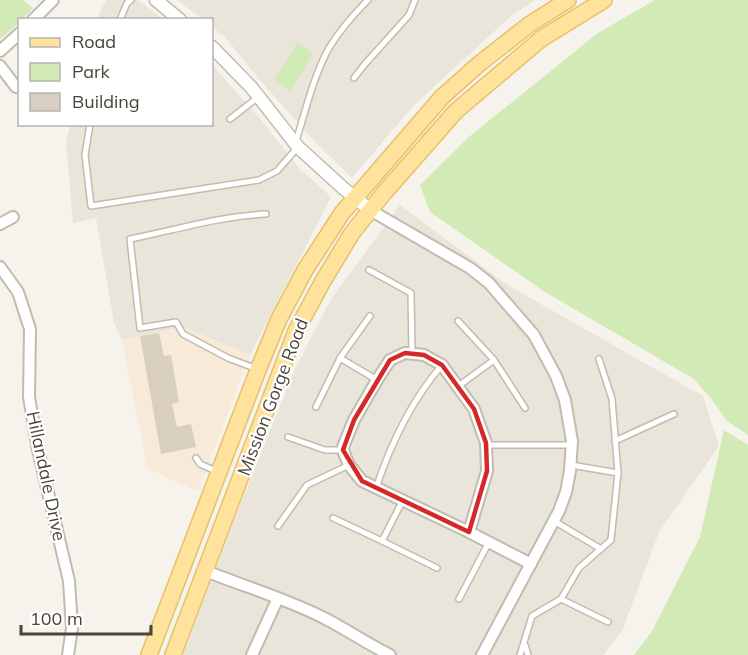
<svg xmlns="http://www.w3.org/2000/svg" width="748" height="655" font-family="Mulish,sans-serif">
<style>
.residential{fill:#eae5da}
.commercial{fill:#f7ead8}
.green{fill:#d2eab5}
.building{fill:#d8cfc1}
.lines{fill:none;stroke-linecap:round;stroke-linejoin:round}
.service-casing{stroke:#c2bbae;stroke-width:8}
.minor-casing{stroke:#c2bbae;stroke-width:14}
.tertiary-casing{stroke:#c2bbae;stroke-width:15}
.primary-casing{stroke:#e6c16a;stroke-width:18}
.service{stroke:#fff;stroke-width:5}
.minor{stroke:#fff;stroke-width:10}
.tertiary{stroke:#fff;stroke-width:12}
.primary{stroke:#ffe39c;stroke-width:15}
.marked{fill:none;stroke:#d62828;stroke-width:4.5;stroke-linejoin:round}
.labels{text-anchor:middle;stroke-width:4.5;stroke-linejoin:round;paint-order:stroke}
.street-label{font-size:18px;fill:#4b4439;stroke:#fff}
</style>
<rect width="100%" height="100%" fill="#f6f3ec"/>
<g class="residential">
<path d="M107,0H138L163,19L98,20L100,11Z"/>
<path d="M177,0H535L511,16L414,105L352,178L314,141L259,79L225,37L212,27V20L202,19Z"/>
<path d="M212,65L262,121L299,168L331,197L250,355L184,327L122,340L114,323L96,218L73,223L66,142L70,125L212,124Z"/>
<path d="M400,205L509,286L703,396L719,446L659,532L622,631L603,655H183L235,518L294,371L331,299Z"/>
</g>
<path class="commercial" d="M184,327L250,355L198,491L148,469L122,340Z"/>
<g class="green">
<path d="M0,0H23L33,8L23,19L20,20L19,23L0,39Z"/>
<path d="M655,0H748V435L727,421L712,400L694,379L545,292L430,212L420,185L470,136L598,33Z"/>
<path d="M297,43L313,53L291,91L274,81Z"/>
<path d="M724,430L748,445V655H634L652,631L700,537Z"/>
</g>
<path class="building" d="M159,333L164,356L171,355L179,402L172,404L177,427L191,424L196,447L161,454L140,336Z"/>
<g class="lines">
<defs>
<g id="service">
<path d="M120,20L127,3L131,0"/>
<path d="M354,78L365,64L409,15L415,0"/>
<path d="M230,119L257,98"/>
<path d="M90,124L85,155L91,206L259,180L277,171L298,147"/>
<path d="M296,141C306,110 313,77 329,48C340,30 353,15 368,0"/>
<path d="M369,270L411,293L412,354"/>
<path d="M458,321L494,360"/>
<path d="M340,358L377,380"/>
<path d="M257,369L228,358L183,334L176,322L140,328L130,239C175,230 221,216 266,214"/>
<path d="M457,387L494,360L525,408"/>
<path d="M316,407L340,358L370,316"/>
<path d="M288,437L325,450H343"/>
<path d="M615,441L674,414"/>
<path d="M486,445H572"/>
<path d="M196,458L200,464L216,471"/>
<path d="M571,465L618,473L612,399L599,359"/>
<path d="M376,488C391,443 411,401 442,365"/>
<path d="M333,518L382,541L403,500"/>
<path d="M554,521L601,549"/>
<path d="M278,526L307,485L349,465"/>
<path d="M382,541L437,568"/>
<path d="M459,599L489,542"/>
<path d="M561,599L608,622"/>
<path d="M525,645L528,655"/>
<path d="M520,655L532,616L561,599L579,568L611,540L618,473"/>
</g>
<g id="minor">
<path d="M33,20L53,0"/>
<path d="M0,51L20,33"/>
<path d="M0,66L16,87"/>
<path d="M370,210L470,268L489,283L534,335L556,376L565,400L572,441L570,471L566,492L559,511L482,655"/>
<path d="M0,224L13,217"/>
<path d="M0,267L18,292L30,329L29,397L38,450L69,581L72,628L68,655"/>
<path d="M405,353L424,355L442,365L474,409L486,443L487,471L469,532L362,481L349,465L344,453L343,447L354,420L377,380L390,360Z"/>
<path d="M469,532L531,564"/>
<path d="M206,571C245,587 288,599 326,619C347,630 368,644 390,655"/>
<path d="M252,655L278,598"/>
</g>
<g id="tertiary">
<path d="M156,0L180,20"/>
<path d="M212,47L251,87L298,147L343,188L370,210"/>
</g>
<g id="primary">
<path d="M149,655L258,370L279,319L305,270L342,213L442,97L479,64L530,24L568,0"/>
<path d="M173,655L296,331L323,281L352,233L384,193L456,111L541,39L604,0"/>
</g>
</defs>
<use href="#service" class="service-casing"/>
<use href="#minor" class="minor-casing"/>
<use href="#tertiary" class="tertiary-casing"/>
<use href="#primary" class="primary-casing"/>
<use href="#service" class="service"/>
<use href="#minor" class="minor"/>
<use href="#tertiary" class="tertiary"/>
<use href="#primary" class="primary"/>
</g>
<path class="marked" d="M405,353L424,355L442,365L474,409L486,443L487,471L469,532L362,481L343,450L354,420L390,360Z"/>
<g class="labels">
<g class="street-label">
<text transform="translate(273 397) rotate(-69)" y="6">Mission Gorge Road</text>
<text transform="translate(46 476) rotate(78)" y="6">Hillandale Drive</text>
</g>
</g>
<rect x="18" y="18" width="195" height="108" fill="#ffffff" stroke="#b7b4b0" stroke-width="1.5"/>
<rect x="30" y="38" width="30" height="9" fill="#ffe39c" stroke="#b7b4b0" stroke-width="1.5"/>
<text x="72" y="48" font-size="18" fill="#4b4439">Road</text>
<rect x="30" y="63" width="30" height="18" fill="#d2eab5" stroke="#b7b4b0" stroke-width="1.5"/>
<text x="72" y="78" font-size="18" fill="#4b4439">Park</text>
<rect x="30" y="93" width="30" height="18" fill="#d8cfc1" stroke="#b7b4b0" stroke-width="1.5"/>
<text x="72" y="108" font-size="18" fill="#4b4439">Building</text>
<path d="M21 625v9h130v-9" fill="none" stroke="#4b4439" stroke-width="3"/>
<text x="30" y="625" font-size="18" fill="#4b4439" stroke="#ffffff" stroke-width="4.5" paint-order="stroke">100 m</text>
</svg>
